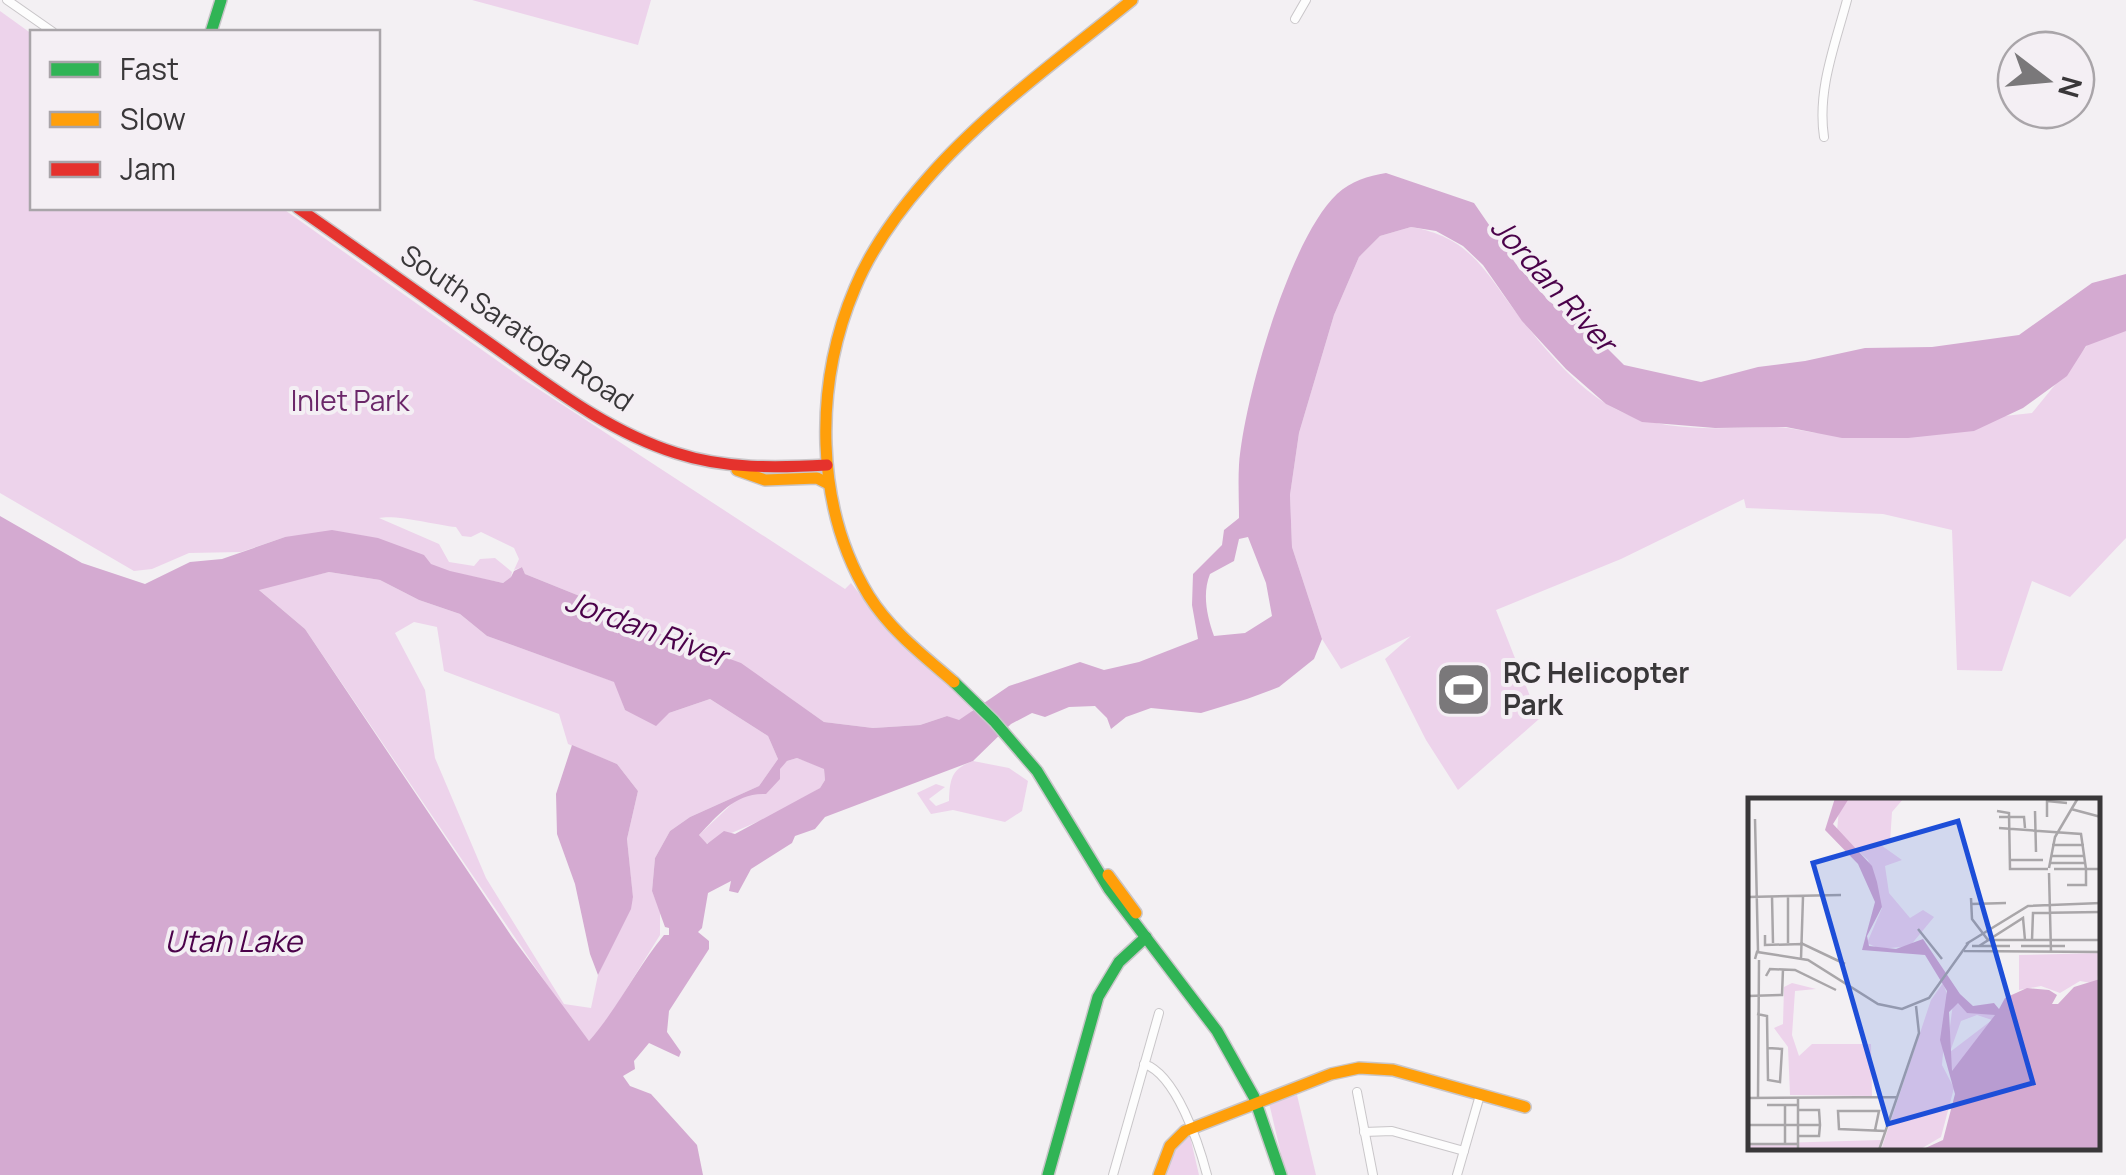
<svg xmlns="http://www.w3.org/2000/svg" width="2126" height="1175" font-family="Manrope,sans-serif">
<style>
.green{fill:#edd3eb;fill-rule:evenodd}
.water{fill:#d4aad1;fill-rule:evenodd}
.lines{fill:none;stroke-linecap:round;stroke-linejoin:round}
.street-casing{stroke:#c9c6c9;stroke-width:10}
.fast-casing{stroke:#c9c6c9;stroke-width:14}
.slow-casing{stroke:#c9c6c9;stroke-width:14}
.jam-casing{stroke:#c9c6c9;stroke-width:14}
.street{stroke:#fdfdfd;stroke-width:8}
.fast{stroke:#30b455;stroke-width:11}
.slow{stroke:#ff9f0a;stroke-width:11}
.jam{stroke:#e5322d;stroke-width:11}
.labels{text-anchor:middle;stroke-width:8;stroke-linejoin:round;paint-order:stroke}
.street-label{font-size:28px;fill:#393739;stroke:#f4eff4}
.park-label{font-size:28px;fill:#6b2769;stroke:#f4eff4}
.poi-label{font-size:28px;font-weight:bold;fill:#393739;stroke:#f4eff4;text-anchor:start}
.water-label{font-size:30px;font-style:italic;fill:#4b024a;stroke:#f4eff4}
.inset-road{fill:none;stroke:#a9a6a9;stroke-width:2.5}
.view{fill:#1d4ed8;fill-opacity:0.15;stroke:#1d4ed8;stroke-width:5}
.inset-edge{fill:none;stroke:#393739;stroke-width:5}
</style>
<rect width="100%" height="100%" fill="#f3f0f3"/>
<g class="green">
<path d="M472,0H651L638,45Z"/>
<path d="M0,11L32,34V208H282L523,379L845,589L851,583L897,641L957,692L973,711L959,721L947,716L920,725L873,728L824,722L787,696L690,642L634,624L597,603L525,574L522,567L514,570L519,559L514,548L481,532L471,537L462,536L456,527C436,525 396,514 379,518L439,544L449,562L474,566L480,559L495,558L512,572L511,577L503,583L285,537L241,552L189,553L152,569L134,571L0,493Z"/>
<path d="M1411,227C1475,238 1486,276 1523,321C1546,351 1577,387 1610,406C1658,434 1720,428 1774,427C1792,427 1809,434 1827,433C1895,430 1964,420 2032,413L2103,326L2126,317V538L2070,597L2032,581L2002,671L1957,670L1952,530L1883,514L1746,508L1744,499L1621,559L1496,610L1539,719L1458,790L1426,740L1385,659L1411,636L1341,669L1322,639L1292,547L1290,495L1299,433L1334,315L1359,257L1380,236Z"/>
<path d="M329,572L380,580L419,600L460,614L487,636L615,682L625,710L669,713L710,699L768,736L778,759L759,786L690,817L670,831L655,858L652,891L660,911V935L606,1022L589,1041L569,1017L305,629L258,589ZM414,622L437,627L444,671L559,714L568,744L617,764L638,791L627,839L633,898L598,975L591,1008L564,1004L486,878L435,758L425,690L395,633Z"/>
<path d="M797,758L824,768L825,780L820,788L778,813L706,844L699,835L737,799L753,793L787,761Z"/>
<path d="M973,761L1009,768L1028,781L1022,811L1005,822L953,810L931,814L917,793L936,784L945,787L929,799L936,806L949,801C950,779 951,769 973,761Z"/>
<path d="M1297,1095L1316,1175H1286L1269,1103Z"/>
<path d="M1190,1136L1199,1175H1165L1171,1154Z"/>
</g>
<g class="water">
<path d="M1386,173L1474,203L1516,264L1550,302L1589,330L1624,365L1701,382L1758,367L1805,361L1865,348L1932,347L2019,335L2092,283L2126,274V331L2086,346L2067,376L2023,408L1974,431L1908,438H1842L1786,427L1715,428L1642,422L1606,404L1566,369L1522,321L1483,265L1463,246L1436,231L1411,227L1380,236L1359,257L1334,315L1299,433L1290,495L1292,547L1322,639L1314,659L1279,687L1247,699L1201,713L1151,708L1126,717L1111,729L1107,718L1095,706L1069,707L1045,717L1032,713L1011,724L973,761L825,817L815,829L795,836L792,843L751,869L738,893L729,891L731,881L708,893L702,928L698,932L709,941V949L669,1011L667,1032L681,1052L679,1057L649,1043L634,1061L635,1069L623,1076L630,1086L651,1094L697,1145L703,1175H0V516L82,563L145,584L190,562L222,559L285,537L332,530L378,538L424,555L431,564L450,571L503,583L511,577L514,571L522,567L525,574L597,603L634,624L741,663L824,722L873,728L920,725L947,716L959,720L1009,686L1080,662L1104,670L1139,662L1198,639L1192,605L1193,574L1222,545L1224,530L1239,518C1239,501 1238,482 1239,465C1244,399 1290,238 1337,194C1351,181 1368,176 1386,173ZM1248,537L1266,583L1272,616L1245,633L1214,636C1207,616 1202,594 1210,574L1234,561L1239,539ZM329,572L380,580L419,600L460,614L487,636L614,682L625,710L656,726L669,713L710,699L768,736L778,759L759,786L690,817L670,831L655,858L652,891L665,927L669,928V935H664C636,969 618,1008 589,1041L512,937L305,629L259,590ZM797,758L824,769L825,780L820,788L735,834L724,831L707,844L699,835C718,815 736,792 766,794L780,779V769L787,761Z"/>
<path d="M572,745L617,764L638,791L627,839L633,897L631,909L598,975L590,954L575,884L557,834L556,794Z"/>
</g>
<g class="lines">
<defs>
<g id="street">
<path d="M7,0L53,32"/>
<path d="M1295,19L1306,0"/>
<path d="M1824,137C1817,90 1835,45 1847,0"/>
<path d="M1144,1064C1176,1074 1199,1144 1207,1175"/>
<path d="M1357,1092L1373,1175"/>
<path d="M1364,1132L1392,1131L1464,1151"/>
<path d="M1113,1175L1159,1013"/>
<path d="M1457,1175L1480,1095"/>
</g>
<g id="fast">
<path d="M211,32L221,0"/>
<path d="M954,682L994,721L1037,771L1109,889L1217,1031L1254,1097L1281,1175"/>
<path d="M1048,1175L1098,997L1119,962L1146,937"/>
</g>
<g id="slow">
<path d="M737,470L765,480L817,478L829,484"/>
<path d="M954,682C924,656 891,631 869,596C814,506 814,384 855,288C871,249 898,212 926,180C985,112 1062,57 1132,0"/>
<path d="M1108,875L1136,913"/>
<path d="M1159,1175L1170,1146L1185,1131L1331,1074L1359,1068L1393,1070L1525,1107"/>
</g>
<path id="jam" d="M298,208C363,253 427,299 492,345C550,386 607,431 676,453C725,469 776,468 827,465"/>
</defs>
<use href="#street" class="street-casing"/>
<use href="#fast" class="fast-casing"/>
<use href="#slow" class="slow-casing"/>
<use href="#jam" class="jam-casing"/>
<use href="#street" class="street"/>
<use href="#fast" class="fast"/>
<use href="#slow" class="slow"/>
<use href="#jam" class="jam"/>
</g>
<defs>
<symbol id="stadium-square" viewBox="-11 -11 22 22"><rect x="-9" y="-9" width="18" height="18" rx="4" fill="#7a787a" stroke="#f4eff4"/><path d="M0-5a6.5 5 0 1 0 0 10a6.5 5 0 1 0 0-10ZM-3.5-1.8h7v3.6h-7Z" fill="#fff"/></symbol>
</defs>
<g fill-rule="evenodd">
<use href="#stadium-square" x="1432" y="658" width="63" height="63"/>
</g>
<g class="labels">
<g class="street-label">
<text transform="translate(517 328) rotate(34)" y="10">South Saratoga Road</text>
</g>
<g class="park-label">
<text x="350" y="411">Inlet Park</text>
</g>
<g class="poi-label">
<text x="1503" y="683">RC Helicopter<tspan x="1503" dy="32">Park</tspan></text>
</g>
<g class="water-label">
<text transform="translate(1553 285) rotate(48)" y="10">Jordan River</text>
<text transform="translate(646 629) rotate(20)" y="10">Jordan River</text>
<text x="233" y="952">Utah Lake</text>
</g>
</g>
<g transform="translate(1748 798)">
<rect width="352" height="352" fill="#f3f0f3"/>
<path d="M92,0H156L144,14L142,45H130L154,62L137,68L141,95L162,120L175,112L186,119L162,148L132,151L119,145L134,110L120,62L89,33ZM352,155L349,186L332,183L312,195L293,188L271,192V157ZM44,185L68,191L47,193L44,237L51,258L64,246H123L124,298L42,297L40,249L26,230L35,226L36,189ZM195,185L200,199L194,267L206,290L193,339L171,352H133L183,202ZM206,198L215,210L248,217L204,274L198,259ZM229,217L244,222L202,254L213,223ZM133,342L130,352H0V346Z" fill="#edd3eb" fill-rule="evenodd"/>
<path d="M87,0L100,2L85,26L124,68L129,84L134,109L119,138L121,148L148,151L175,141L212,196L225,208L246,205L251,211L257,200L279,190L301,192L309,197L304,206H310L326,189L352,181V352H173L195,342L207,296L192,242L199,193L177,157L114,152L127,104L110,66L77,32ZM210,205L219,215L247,217L204,273L201,214Z" fill="#d4aad1" fill-rule="evenodd"/>
<path class="inset-road" d="M323,11L353,19M249,13L261,15L262,71H300M287,13L288,54M251,19H276L277,30M299,19V3L319,5M7,21L10,153M251,30L333,36L338,71M304,47H336M303,58H337M262,62H295M303,65H337M301,70L307,39L330,0M306,71H353M301,75L303,155M319,87H338V71M24,98L25,145M0,99L93,97M40,99V145M223,100L224,121L240,142H353M223,106L258,105M170,131L194,161M17,137V147L55,146L97,166M284,142L285,115L353,114M218,146L280,108L353,105M224,148H262M231,148L275,120L277,142M273,148H317M216,153L353,154M7,161L9,154L60,162L130,206L154,211L181,200L221,144M53,161L55,99M18,178L22,171L47,172L88,192M0,198L34,197L35,171M9,216L19,218L20,282L32,284L34,251L20,250M0,300L149,299M10,300L11,162M19,307H50M50,312H71L72,327L71,338H50M0,327H72M127,332L131,313H90L91,331L137,333M0,346H50M37,346V307M4,352H50V301M131,352L171,235L168,208"/>
<path class="view" d="M210,23L285,285L140,326L65,65Z"/>
<rect width="352" height="352" class="inset-edge"/>
</g>
<rect x="30" y="30" width="350" height="180" fill="#f4eff4" stroke="#a9a5a9" stroke-width="2.5"/>
<rect x="50" y="62" width="50" height="15" fill="#30b455" stroke="#a9a5a9" stroke-width="2.5"/>
<text x="120" y="80" font-size="30" fill="#393739">Fast</text>
<rect x="50" y="112" width="50" height="15" fill="#ff9f0a" stroke="#a9a5a9" stroke-width="2.5"/>
<text x="120" y="130" font-size="30" fill="#393739">Slow</text>
<rect x="50" y="162" width="50" height="15" fill="#e5322d" stroke="#a9a5a9" stroke-width="2.5"/>
<text x="120" y="180" font-size="30" fill="#393739">Jam</text>
<g transform="translate(2046 80) rotate(106)"><circle r="48" fill="#f4eff4" stroke="#a9a5a9" stroke-width="2.5"/>
<path d="M0-8L18 38L0 25L-18 38Z" fill="#7a787a"/>
<text y="-15" font-size="28" font-weight="bold" text-anchor="middle" fill="#393739">N</text>
</g>
</svg>
